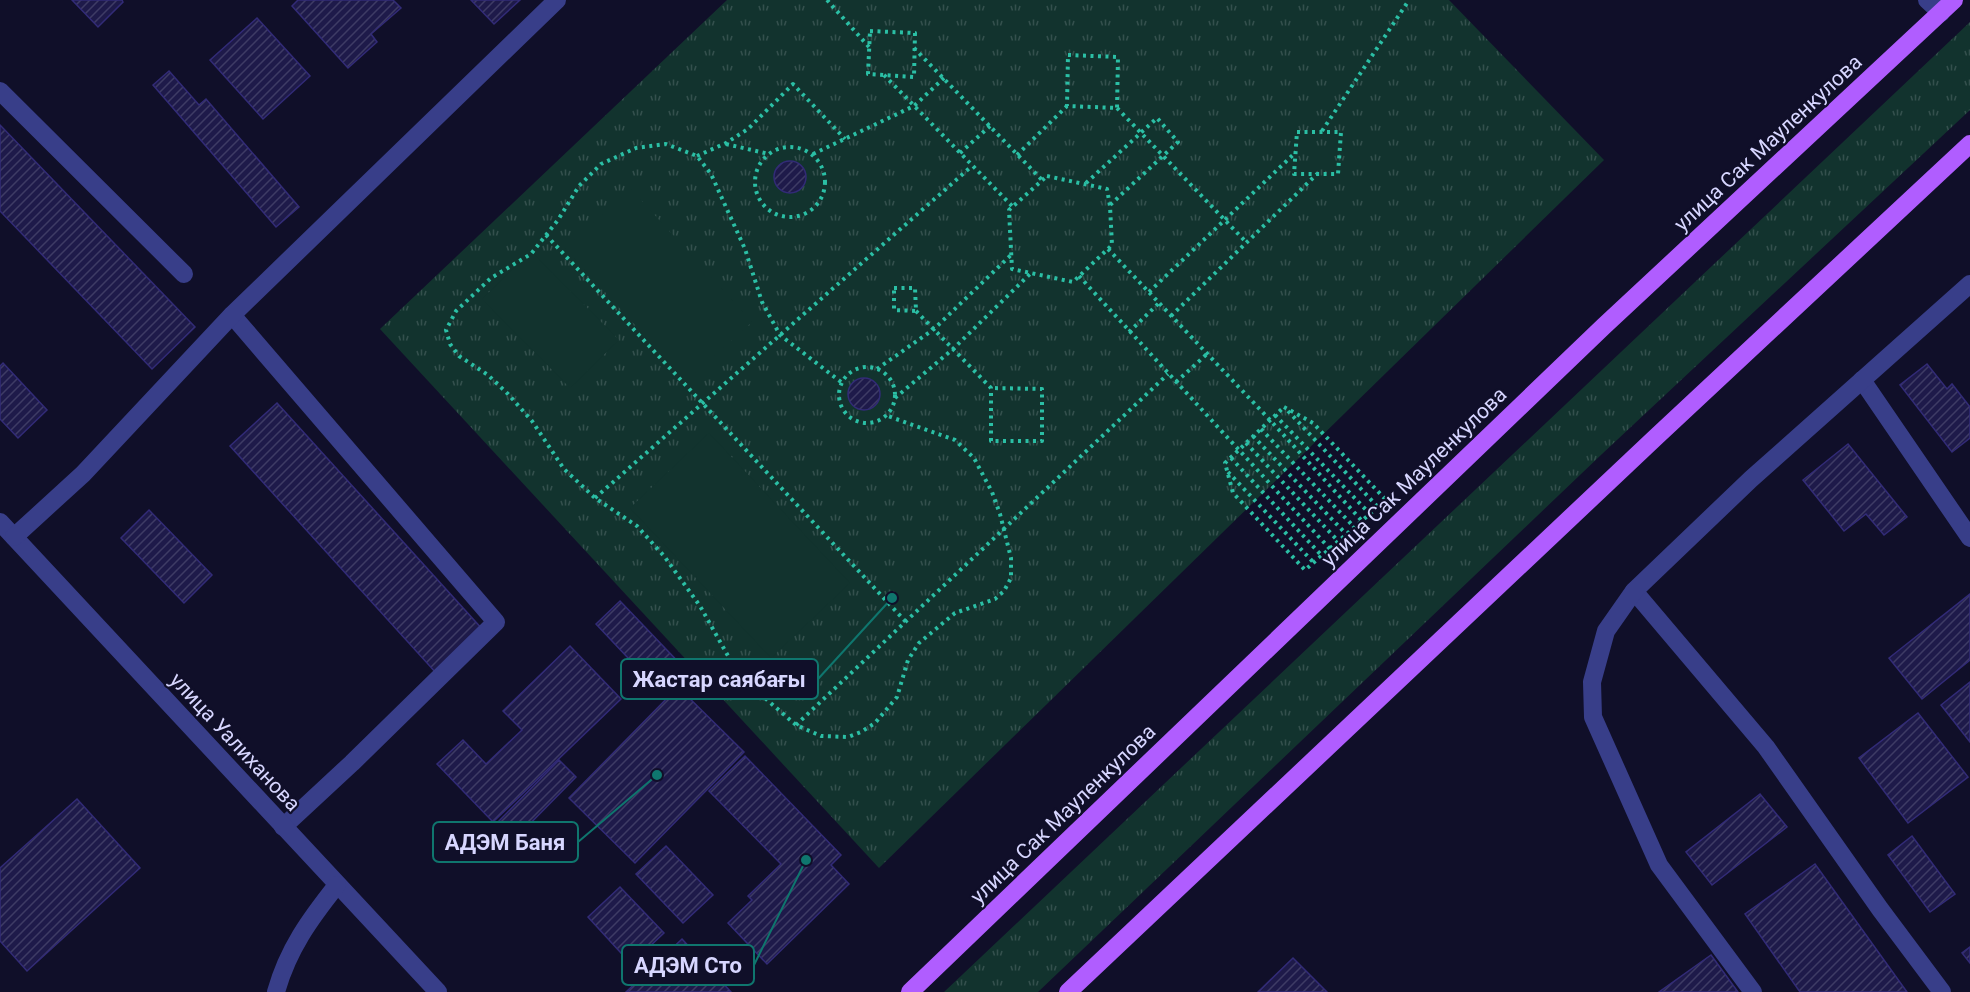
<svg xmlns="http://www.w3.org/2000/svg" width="1970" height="992" font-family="Roboto,sans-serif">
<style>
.grass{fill:url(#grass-tufts)}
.pitch{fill:#12332e}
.building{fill:url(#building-hatch);stroke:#322b77;stroke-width:1.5}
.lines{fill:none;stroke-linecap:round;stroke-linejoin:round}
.path{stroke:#2bbfa5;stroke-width:4;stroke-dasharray:3 4.5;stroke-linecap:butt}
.minor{stroke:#383e89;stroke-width:18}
.major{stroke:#b05dff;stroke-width:18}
.labels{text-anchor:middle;stroke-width:4.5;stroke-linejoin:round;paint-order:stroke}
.street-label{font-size:21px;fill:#d7d6ff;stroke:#100f29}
.leader{fill:none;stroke:#0f766e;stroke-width:2}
.callout-dot{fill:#0f766e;stroke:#100f29;stroke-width:2}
.callout{fill:#100f29;stroke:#0f766e;stroke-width:2}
.callout-label{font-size:22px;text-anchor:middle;font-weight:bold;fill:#d7d6ff}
</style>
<defs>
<pattern id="grass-tufts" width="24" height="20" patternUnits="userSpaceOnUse" patternTransform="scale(1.5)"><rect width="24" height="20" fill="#12332e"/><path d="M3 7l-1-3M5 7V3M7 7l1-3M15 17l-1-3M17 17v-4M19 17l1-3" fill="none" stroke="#34504d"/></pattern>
<pattern id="building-hatch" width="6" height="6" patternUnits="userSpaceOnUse" patternTransform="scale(1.5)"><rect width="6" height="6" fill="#1e1a4a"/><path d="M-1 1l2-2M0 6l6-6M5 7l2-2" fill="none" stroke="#3e3b65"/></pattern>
</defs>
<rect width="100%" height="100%" fill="#100f29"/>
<g class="grass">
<path d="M727,0H1449L1604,160L879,868L380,329Z"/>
<path d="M1970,22V110L1602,454L1038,992H944Z"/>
</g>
<g class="pitch">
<path d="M631,189L752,322L686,381L565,248Z"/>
<path d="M531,251L619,340L570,388L482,299Z"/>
<path d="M709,433L850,583L771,658L630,508Z"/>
</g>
<g class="building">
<path d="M72,0H122L123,2L98,27Z"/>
<path d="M298,0H393L401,8L371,34L377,42L348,68L292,6Z"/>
<path d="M471,0H520L494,24Z"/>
<path d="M257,18L310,76L263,119L210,60Z"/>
<path d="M169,71L199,105L206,99L299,207L276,227L153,85Z"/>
<path d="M0,125L195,327L152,369L0,211Z"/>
<circle cx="790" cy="177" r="16"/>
<path d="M3,363L47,410L18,438L0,419V366Z"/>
<path d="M1927,364L1947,389L1952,384L1970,407V438L1952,452L1900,385Z"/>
<circle cx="864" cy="394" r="16"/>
<path d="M277,403L484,631L437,674L230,446Z"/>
<path d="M1848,444L1907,517L1884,535L1866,514L1844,531L1803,480Z"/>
<path d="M149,510L212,575L184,603L121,538Z"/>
<path d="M1970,594V660L1922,699L1889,658Z"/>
<path d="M620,601L686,670L661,693L596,624Z"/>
<path d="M570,646L621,699L493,822L437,764L463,740L486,764L522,730L503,711Z"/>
<path d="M1970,682V742L1941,705Z"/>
<path d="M678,687L744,752L635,863L569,798Z"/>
<path d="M1918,713L1968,777L1908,823L1859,758Z"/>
<path d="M745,756L841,855L831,865L849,884L767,964L728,923L752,900L748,896L781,864L709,791Z"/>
<path d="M559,760L576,777L513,841L496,824Z"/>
<path d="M1760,794L1787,827L1712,885L1686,852Z"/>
<path d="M77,799L140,868L27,971L0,941V868Z"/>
<path d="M1912,836L1955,894L1930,912L1888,855Z"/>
<path d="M666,846L713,895L683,923L636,874Z"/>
<path d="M1815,864L1907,992H1800L1745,914Z"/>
<path d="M620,887L664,933L631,964L588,917Z"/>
<path d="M682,939L731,992H626Z"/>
<path d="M1970,947V963L1962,953Z"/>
<path d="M1711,955L1738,992H1659Z"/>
<path d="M1293,958L1327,992H1258Z"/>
</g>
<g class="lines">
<g class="path">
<path d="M827,0L869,47"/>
<path d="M870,31L915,33L914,77L868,74Z"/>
<path d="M914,48L1042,180"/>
<path d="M1068,55L1118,57L1117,108L1067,106Z"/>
<path d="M884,75L1013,207"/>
<path d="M1117,108L1246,242"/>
<path d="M1322,131L1409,0"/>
<path d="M1297,132H1341L1338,174H1294Z"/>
<path d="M726,144L769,154"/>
<circle cx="790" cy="182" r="35"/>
<path d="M960,153L990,126"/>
<path d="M813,154L914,106L944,78"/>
<path d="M1017,155L1067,106"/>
<path d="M697,156L726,143L748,129L793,84L845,139"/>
<path d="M1047,176L1107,189L1110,206L1112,245L1073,282L1012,269L1009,210Z"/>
<path d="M1086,183L1157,118L1178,142L1110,205"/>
<path d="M546,235L906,622"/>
<path d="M1108,249L1270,420L1362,521"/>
<path d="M1079,276L1330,549"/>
<path d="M894,288H915L916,311L894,310Z"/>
<path d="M1149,292L1296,152"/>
<path d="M916,311L991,388V441H1042V389L991,388"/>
<path d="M1171,316L1317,174"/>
<path d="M1129,332L1159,303"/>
<circle cx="867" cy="395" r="28"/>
<path d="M877,369L934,329L1011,255"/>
<path d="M841,382L780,335L762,302L745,249L711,174L697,156L666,144L636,148L601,164L579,186L558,220L531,254L491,278L456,311L446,330L450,344L459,356L488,375L508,394L532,421L564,469L595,498L637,526L664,556L700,606L732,663L758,692L796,725L821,736L848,737L861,732L875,723L897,697L908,660L919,643L955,613L995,599L1004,591L1011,578V558L1000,514L992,492L974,458L955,440L885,415"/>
<path d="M1176,382L1207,354"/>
<path d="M895,398L953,349L1031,273"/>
<path d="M1284,407L1313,423L1386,500L1305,570L1233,493L1225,463Z"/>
<path d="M1288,411L1377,506"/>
<path d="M1275,415L1370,514"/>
<path d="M1261,429L1354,527"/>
<path d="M1253,436L1346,534"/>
<path d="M1246,443L1338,541"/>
<path d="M1231,458L1322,556"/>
<path d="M1228,472L1314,563"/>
<path d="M595,498L972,166"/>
<path d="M796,725L1168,374"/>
</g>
<g class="minor">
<path d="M1927,0L1941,13"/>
<path d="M0,91L184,274"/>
<path d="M232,315L496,622L352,763L283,827"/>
<path d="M1862,380L1970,538"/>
<path d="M0,522L438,992"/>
<path d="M14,537L83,474L232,315L557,0"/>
<path d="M1634,591L1766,747L1880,909L1942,992"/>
<path d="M276,992C288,949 310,919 337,885"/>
<path d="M1753,992L1659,865L1593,717L1592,682L1606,631L1634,591L1751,479L1970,284"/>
</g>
<g class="major">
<path d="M910,992L1604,326L1954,0"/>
<path d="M1068,992L1656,437L1970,144"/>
</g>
</g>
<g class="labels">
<g class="street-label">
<text transform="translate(1768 143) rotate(-43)" y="7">улица Сак Мауленкулова</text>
<text transform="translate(1414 477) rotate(-44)" y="7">улица Сак Мауленкулова</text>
<text transform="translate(235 742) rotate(47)" y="7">улица Уалиханова</text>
<text transform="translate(1063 814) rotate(-44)" y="7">улица Сак Мауленкулова</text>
</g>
</g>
<path class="leader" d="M892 598L818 679M657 775L578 842M806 860L754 965"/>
<g class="callout-dot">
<circle cx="892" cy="598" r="6"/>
<circle cx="657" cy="775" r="6"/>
<circle cx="806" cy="860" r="6"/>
</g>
<g class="callout">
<rect x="621" y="659" width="197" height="40" rx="6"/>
<rect x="433" y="822" width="145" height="40" rx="6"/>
<rect x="622" y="945" width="132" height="40" rx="6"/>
</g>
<g class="callout-label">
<text x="719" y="687">Жастар саябағы</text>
<text x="505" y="850">АДЭМ Баня</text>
<text x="688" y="973">АДЭМ Сто</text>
</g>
</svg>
